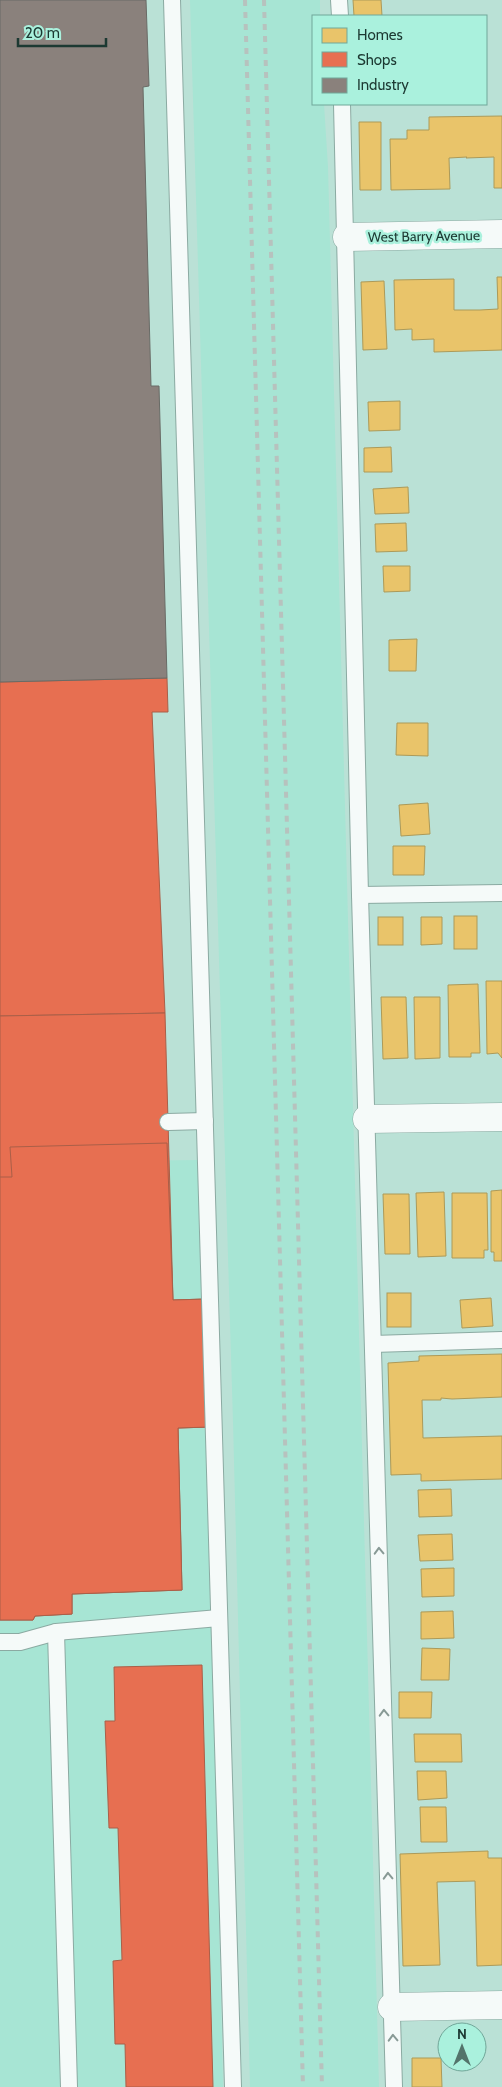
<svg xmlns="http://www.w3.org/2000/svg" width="502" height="2087" font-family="Cabin,sans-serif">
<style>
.built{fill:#a7e5d4}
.homes{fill:#e9c46a;stroke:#ac9a59}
.shops{fill:#e76f51;stroke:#aa5f48}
.industry{fill:#8a817c;stroke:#696b66}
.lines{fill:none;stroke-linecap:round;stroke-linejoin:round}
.lane-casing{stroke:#8baaa2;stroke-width:18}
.street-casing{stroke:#8baaa2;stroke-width:29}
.lane{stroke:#f5faf9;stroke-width:16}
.street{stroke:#f5faf9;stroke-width:28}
.rail{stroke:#b7c2be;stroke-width:4;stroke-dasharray:6 6;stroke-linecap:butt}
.oneway{stroke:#889a96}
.labels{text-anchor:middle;stroke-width:5;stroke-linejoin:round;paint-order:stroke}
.street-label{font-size:14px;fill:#1c3932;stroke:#aaf1dd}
</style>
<rect width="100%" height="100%" fill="#bae1d6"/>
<g class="built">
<path d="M190,0H320V16H313V104H324L328,167L379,2087H250L233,1422Z"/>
<path d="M201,1160L223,2087H0V1162Z"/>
</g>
<g class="homes">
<path d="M353,0H381L382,16H354Z"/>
<path d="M502,116V188H494V157L466,158L467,157L449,158L450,189L391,190L390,139H407V130H429V117Z"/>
<path d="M359,122H381V190H360Z"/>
<path d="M497,277H502V350L434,352V339L412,340V329L395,330L394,280L454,279V310H480L498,309Z"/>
<path d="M384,281L387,349L363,350L361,282Z"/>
<path d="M400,401V430L369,431L368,402Z"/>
<path d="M391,447L392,472H364V448Z"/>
<path d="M408,487L409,513L375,514L373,489Z"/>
<path d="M406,523L407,551L376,552L375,524Z"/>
<path d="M383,566H410V591L384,592Z"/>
<path d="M417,639L416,671H389V640Z"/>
<path d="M397,723H428V756L396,755Z"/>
<path d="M428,803L430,834L401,836L399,805Z"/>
<path d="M393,846H425L424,875H393Z"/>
<rect x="454" y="916" width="23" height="33"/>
<rect x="378" y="917" width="25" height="28"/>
<path d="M421,917H442V944L421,945Z"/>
<path d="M486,981H502V1058L498,1053L487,1054Z"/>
<path d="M478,984L480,1053H471V1057H449L448,985Z"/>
<path d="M381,997H406L408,1058L383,1059Z"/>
<path d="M414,997H440V1058L415,1059Z"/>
<path d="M502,1190V1261H494V1252H491V1191Z"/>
<path d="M444,1192L446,1256L418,1257L416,1193Z"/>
<path d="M452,1193H487L488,1250H484V1258H452Z"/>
<path d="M383,1194H409L410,1254H385Z"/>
<rect x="387" y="1293" width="24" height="34"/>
<path d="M491,1298L493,1326L462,1328L460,1300Z"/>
<path d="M502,1354V1397L452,1399L441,1398V1400H422L423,1438L502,1436V1479L421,1481V1474L391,1475L388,1363L419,1361V1356Z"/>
<path d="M451,1489L452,1516L419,1517L418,1490Z"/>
<path d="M452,1534L453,1560L420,1561L418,1535Z"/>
<path d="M454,1568V1596L422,1597L421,1569Z"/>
<path d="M453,1611L454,1638L421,1639V1612Z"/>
<path d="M422,1648L450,1649L449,1680H421Z"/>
<path d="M399,1692H432L431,1718H399Z"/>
<path d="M414,1734H461L462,1762H415Z"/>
<path d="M417,1771H446L447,1798L418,1800Z"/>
<path d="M420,1807H446L447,1842H421Z"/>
<path d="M488,1851V1858H502V1965L477,1966L475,1881L437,1882L440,1965L403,1966L400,1854Z"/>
<path d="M412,2058H441L442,2087H412Z"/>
</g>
<g class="shops">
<path d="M167,678L168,712H152L165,1013L0,1016V682Z"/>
<path d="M165,1013L173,1300L206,1299L209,1427L178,1428L182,1590L72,1594V1614L35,1616L33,1620H0V1016Z"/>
<path d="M167,1143L173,1300L206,1299L209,1427L178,1428L182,1590L72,1594V1614L35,1616L33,1620H0V1177H12L10,1147Z"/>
<path d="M202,1665L213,2087H126L125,2044H115L113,1961L122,1960L118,1828H109L105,1721H115L114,1667Z"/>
</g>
<path class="industry" d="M0,0H146L149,86L143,87L151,386H159L167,678L0,682Z"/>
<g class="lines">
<defs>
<g id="lane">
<path d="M172,0L233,2087"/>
<path d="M339,0L340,16"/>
<path d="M342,104L360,895L394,2087"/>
<path d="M360,895L502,893"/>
<path d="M168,1122L205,1121"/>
<path d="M373,1344L502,1340"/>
<path d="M56,1632L69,2087"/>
<path d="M0,1642H20L56,1632L219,1618"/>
</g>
<g id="street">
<path d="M347,237L502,234"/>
<path d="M367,1119L502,1117"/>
<path d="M392,2007L502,2005"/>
</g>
</defs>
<use href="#lane" class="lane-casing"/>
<use href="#street" class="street-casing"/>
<use href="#lane" class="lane"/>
<use href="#street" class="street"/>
<g class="rail">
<path d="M245,0L303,2087"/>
<path d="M264,0L322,2087"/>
</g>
</g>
<defs><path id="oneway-chevron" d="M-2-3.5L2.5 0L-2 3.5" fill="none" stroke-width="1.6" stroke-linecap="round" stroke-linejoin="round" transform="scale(1.25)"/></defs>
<g class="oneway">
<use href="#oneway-chevron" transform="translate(379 1551) rotate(-92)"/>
<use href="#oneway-chevron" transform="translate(384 1713) rotate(-92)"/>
<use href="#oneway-chevron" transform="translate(388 1876) rotate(-92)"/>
<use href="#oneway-chevron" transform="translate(393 2038) rotate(-92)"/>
</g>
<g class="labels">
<g class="street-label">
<text transform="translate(424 236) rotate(-1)" y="5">West Barry Avenue</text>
</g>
</g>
<rect x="312" y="15" width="175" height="90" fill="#aaf1dd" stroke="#71a799"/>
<rect x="322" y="28" width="25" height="15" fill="#e9c46a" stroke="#71a799"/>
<text x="357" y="40" font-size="15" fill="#1c3932">Homes</text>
<rect x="322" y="52" width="25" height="15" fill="#e76f51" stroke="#71a799"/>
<text x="357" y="65" font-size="15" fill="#1c3932">Shops</text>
<rect x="322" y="78" width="25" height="15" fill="#8a817c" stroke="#71a799"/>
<text x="357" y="90" font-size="15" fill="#1c3932">Industry</text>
<g transform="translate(462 2047)"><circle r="24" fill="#aaf1dd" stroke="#71a799"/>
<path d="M0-4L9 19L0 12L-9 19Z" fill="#53746b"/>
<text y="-8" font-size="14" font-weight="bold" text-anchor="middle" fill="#1c3932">N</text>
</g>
<path d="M18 38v8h88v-8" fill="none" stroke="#1c3932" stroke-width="2.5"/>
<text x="25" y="38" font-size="15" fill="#1c3932" stroke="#aaf1dd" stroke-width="4" paint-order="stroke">20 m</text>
</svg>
